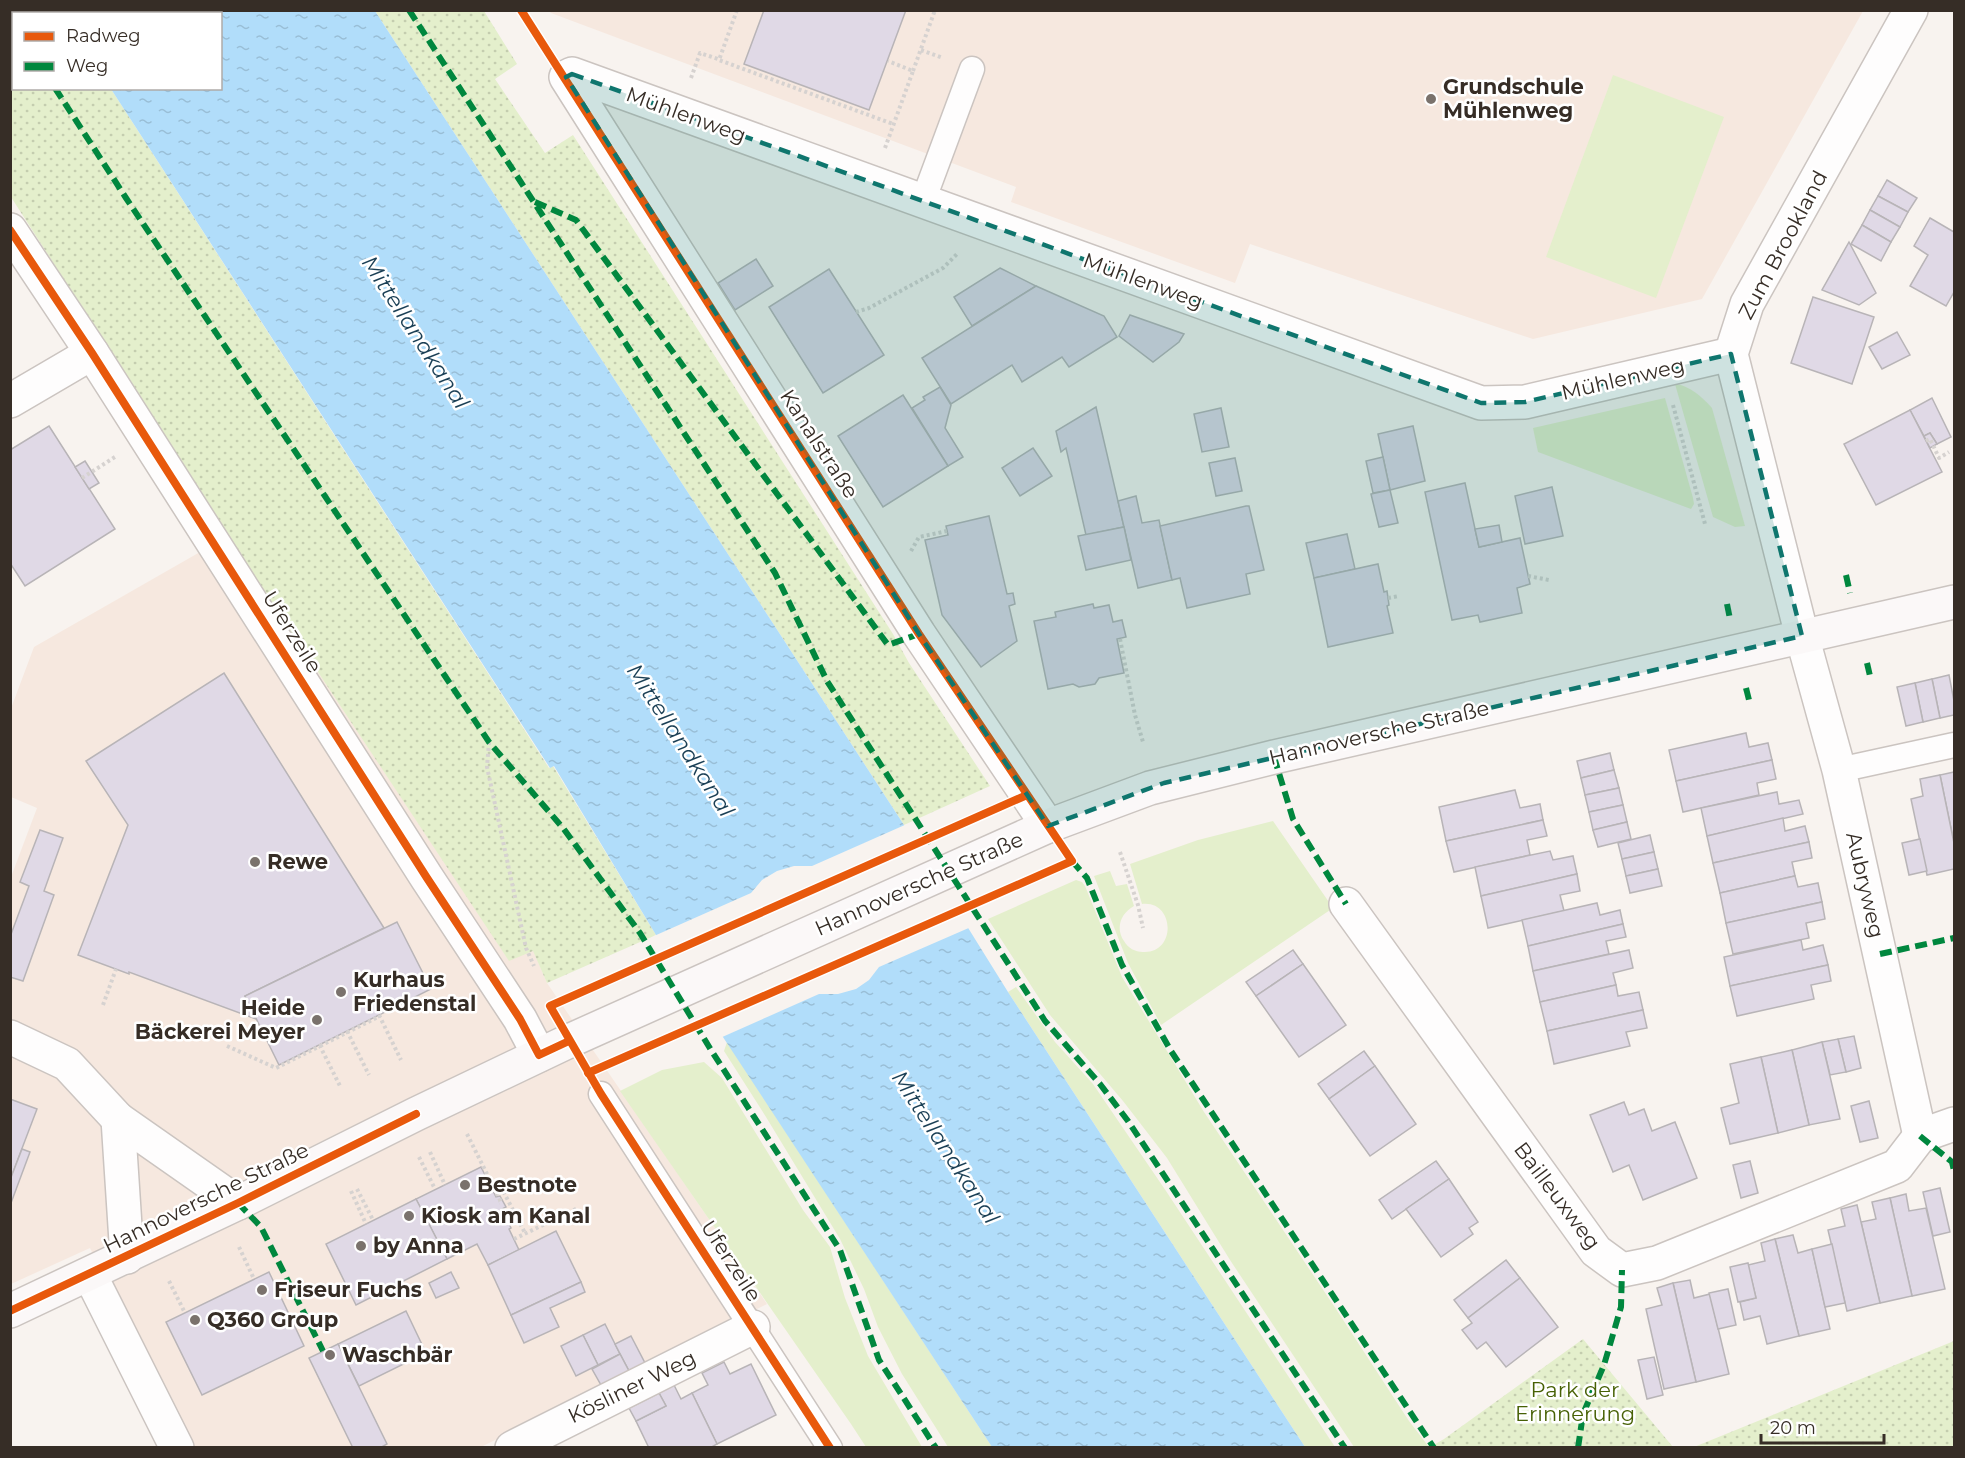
<svg xmlns="http://www.w3.org/2000/svg" width="1965" height="1458" font-family="Montserrat,sans-serif">
<style>
.built{fill:#f6e8df}
.green{fill:#e4efcc}
.park{fill:url(#park-dots)}
.water{fill:url(#water-ripples)}
.pier{fill:#f8f3ef}
.building{fill:#e0d9e6;stroke:#b8b4b7;stroke-width:1.5}
.lines{fill:none;stroke-linecap:round;stroke-linejoin:round}
.service-casing{stroke:#cbc4c0;stroke-width:27}
.minor-casing{stroke:#cbc4c0;stroke-width:36}
.secondary-casing{stroke:#cbc4c0;stroke-width:36}
.path{stroke:#d6d2d0;stroke-width:4;stroke-dasharray:3 3;stroke-linecap:butt}
.service{stroke:#fefdfd;stroke-width:24}
.minor{stroke:#fefdfd;stroke-width:33}
.secondary{stroke:#fbf8f8;stroke-width:33}
.quiet{stroke:#00873e;stroke-width:6;stroke-dasharray:12 6;stroke-linecap:butt}
.cycleway-casing{stroke:#fff;stroke-width:11}
.cycleway{stroke:#e8590c;stroke-width:8}
.marked{fill:#0f766e;fill-opacity:0.2;stroke:#0f766e;stroke-width:4.5;stroke-dasharray:12 8;stroke-linejoin:round}
.poi-dot{fill:#7a726c;stroke:#fff;stroke-width:2}
.labels{text-anchor:middle;stroke-width:5;stroke-linejoin:round;paint-order:stroke}
.poi-label{font-size:21px;font-weight:bold;fill:#362d26;stroke:#fff;text-anchor:start}
.street-label{font-size:21px;fill:#362d26;stroke:#fff}
.park-label{font-size:21px;fill:#476105;stroke:#fff}
.water-label{font-size:22px;font-style:italic;fill:#1a3f55;stroke:#fff}
</style>
<defs>
<pattern id="park-dots" width="8" height="8" patternUnits="userSpaceOnUse" patternTransform="scale(1.5)"><rect width="8" height="8" fill="#e4efcc"/><path d="M2 2h.1M6 6h.1" fill="none" stroke="#c4cdaf" stroke-width="1.8" stroke-linecap="round"/></pattern>
<pattern id="water-ripples" width="26" height="14" patternUnits="userSpaceOnUse" patternTransform="scale(1.5)"><rect width="26" height="14" fill="#b1ddfa"/><path d="M2 4q2-2 4 0t4 0M15 11q2-2 4 0t4 0" fill="none" stroke="#99bed6"/></pattern>
</defs>
<rect width="100%" height="100%" fill="#f8f3ef"/>
<g class="built">
<path d="M549,11H1863L1702,299L1533,339L1250,244L1235,283L1011,202L1016,187L551,13Z"/>
<path d="M228,536L509,960L533,950L547,983L767,1304L481,1447H189L90,1248L11,1284V877L37,808L11,797L10,711L34,647Z"/>
</g>
<g class="green">
<path d="M1613,75L1724,117L1656,298L1546,257Z"/>
<path d="M1675,384C1689,385 1702,397 1712,408L1745,526L1735,527L1713,517Z"/>
<path d="M1665,398L1693,498L1694,504L1691,509L1538,452L1533,428Z"/>
<path d="M1273,821L1333,908L1161,1025L1128,963L1094,876L1110,871L1116,886L1127,884L1134,906C1121,913 1115,928 1124,941C1128,948 1135,952 1143,952C1177,954 1175,900 1142,904L1130,864L1198,840Z"/>
<path d="M1076,880L1082,882L1085,886L1122,977L1204,1112L1336,1309L1409,1421L1429,1447H1354L1230,1260L1167,1158L1123,1101L1050,1015L988,919Z"/>
<path d="M1016,987L1055,1042L1093,1084L1166,1191L1335,1447H1305L1008,992Z"/>
<path d="M727,1042L992,1447H948L902,1374L878,1327L864,1289L840,1239L766,1117L724,1051Z"/>
<path d="M704,1062L722,1078L803,1210L830,1247L845,1298L868,1356L922,1447H866L851,1424L620,1091L662,1070Z"/>
</g>
<g class="park">
<path d="M11,11H60L62,13L14,14V88L111,89L549,768L553,766L656,935L547,983L533,951L509,961L228,536L11,197Z"/>
<path d="M375,11H484L517,64L495,79L545,153L573,135L893,634L909,663L990,786L904,825Z"/>
<path d="M1583,1339L1673,1447H1430L1444,1439Z"/>
<path d="M1954,1341V1447H1694Z"/>
</g>
<path class="water" d="M60,11H375L904,825L1008,992L1305,1447H992L656,935L554,766L550,768L111,89L220,88V14H62Z"/>
<path class="pier" d="M907,824L971,927L879,967L869,980L856,989L838,994H819L720,1038L654,936L751,893L762,880L777,871L794,866H812Z"/>
<g class="building">
<path d="M764,10H906L869,110L744,64Z"/>
<path d="M1887,180L1917,198L1908,212L1878,196Z"/>
<path d="M1878,196L1908,212L1900,227L1870,210Z"/>
<path d="M1870,210L1900,227L1891,242L1862,225Z"/>
<path d="M1930,218L1954,232V292L1946,306L1910,286L1928,255L1914,246Z"/>
<path d="M1862,225L1891,242L1881,261L1851,244Z"/>
<path d="M1849,242L1876,293L1859,305L1822,290Z"/>
<path d="M756,259L773,286L735,310L718,283Z"/>
<path d="M1000,268L1036,286L972,326L954,297Z"/>
<path d="M829,269L884,355L823,393L769,307Z"/>
<path d="M1036,286L1104,316L1117,337L1069,367L1062,357L1022,382L1012,365L951,404L922,358Z"/>
<path d="M1813,297L1874,317L1852,384L1791,363Z"/>
<path d="M1130,315L1184,334L1179,342L1153,362L1119,336Z"/>
<path d="M1897,332L1910,355L1882,369L1869,347Z"/>
<path d="M940,387L951,405L945,428L963,457L948,466L912,408L925,400L923,397Z"/>
<path d="M903,395L948,466L883,507L838,436Z"/>
<path d="M1932,398L1951,437L1937,444L1930,433L1924,436L1910,410Z"/>
<path d="M1096,407L1124,527L1086,535L1066,448L1061,452L1056,431Z"/>
<path d="M1221,408L1229,447L1202,452L1194,414Z"/>
<path d="M1910,410L1942,472L1876,505L1844,444Z"/>
<path d="M49,426L115,529L25,586L10,563V450Z"/>
<path d="M1413,426L1425,481L1390,490L1378,434Z"/>
<path d="M1930,433L1937,444L1930,448L1924,436Z"/>
<path d="M1033,448L1052,476L1020,496L1002,468Z"/>
<path d="M1383,457L1390,490L1373,493L1366,461Z"/>
<path d="M1235,458L1242,491L1216,496L1209,463Z"/>
<path d="M85,461L99,483L89,489L75,467Z"/>
<path d="M1465,483L1479,547L1520,538L1530,584L1517,588L1522,613L1480,622L1478,615L1452,620L1425,492Z"/>
<path d="M1552,487L1563,536L1525,544L1515,496Z"/>
<path d="M1390,490L1398,523L1379,527L1371,494Z"/>
<path d="M1136,496L1142,523L1159,520L1172,580L1138,588L1118,501Z"/>
<path d="M1246,506H1249L1264,570L1246,574L1250,594L1187,608L1180,578L1172,580L1160,526Z"/>
<path d="M989,516L1007,594L1013,593L1015,604L1009,606L1017,641L981,667L942,615L925,540L948,535L946,526Z"/>
<path d="M1499,525L1502,542L1479,547L1475,529Z"/>
<path d="M1124,527L1131,560L1086,570L1078,536Z"/>
<path d="M1347,534L1355,569L1314,578L1306,543Z"/>
<path d="M1378,564L1384,592L1387,591L1389,605L1387,606L1393,633L1328,647L1314,578Z"/>
<path d="M1093,604L1094,608L1109,605L1113,622L1122,620L1126,637L1117,639L1124,673L1099,678L1095,684L1079,687L1073,684L1048,689L1034,621L1056,617L1055,612Z"/>
<path d="M224,673L384,928L245,996L256,1019L129,972V974L78,955L128,825L86,761Z"/>
<path d="M1949,675L1954,701V715L1940,718L1932,679Z"/>
<path d="M1932,679L1940,718L1923,722L1915,683Z"/>
<path d="M1915,683L1923,722L1906,726L1897,687Z"/>
<path d="M1746,733L1749,747L1768,743L1772,760L1676,781L1669,750Z"/>
<path d="M1610,753L1614,770L1581,778L1577,761Z"/>
<path d="M1772,760L1776,779L1757,783L1759,795L1683,812L1676,781Z"/>
<path d="M1614,770L1619,788L1585,795L1581,778Z"/>
<path d="M1954,772V843L1940,775Z"/>
<path d="M1940,775L1954,843V869L1927,875L1911,799L1923,796L1920,779Z"/>
<path d="M1619,788L1623,805L1589,812L1585,795Z"/>
<path d="M1515,790L1520,808L1540,804L1543,820L1446,841L1439,807Z"/>
<path d="M1777,792L1779,804L1799,800L1803,814L1707,836L1701,808Z"/>
<path d="M1623,805L1627,822L1593,830L1589,812Z"/>
<path d="M1783,818L1785,831L1805,826L1809,842L1713,863L1707,836Z"/>
<path d="M1543,820L1547,836L1527,840L1530,855L1454,872L1446,841Z"/>
<path d="M1627,822L1631,839L1598,847L1593,830Z"/>
<path d="M40,830L63,838L44,891L54,895L23,981L10,977V937L29,886L20,882Z"/>
<path d="M1650,835L1654,852L1622,859L1618,843Z"/>
<path d="M1920,839L1927,871L1909,875L1902,843Z"/>
<path d="M1809,842L1812,858L1792,862L1795,876L1720,893L1713,863Z"/>
<path d="M1550,851L1553,860L1573,856L1577,874L1481,896L1475,867Z"/>
<path d="M1654,852L1658,869L1626,876L1622,859Z"/>
<path d="M1658,869L1662,886L1630,893L1626,876Z"/>
<path d="M1577,874L1580,891L1560,895L1564,911L1488,928L1481,896Z"/>
<path d="M1795,876L1798,887L1818,883L1822,902L1726,923L1720,893Z"/>
<path d="M1822,902L1825,919L1806,923L1809,938L1733,954L1726,923Z"/>
<path d="M1597,903L1600,915L1620,910L1623,924L1528,946L1522,920Z"/>
<path d="M397,922L431,989L279,1065L245,996Z"/>
<path d="M1623,924L1626,937L1606,941L1609,954L1533,971L1528,946Z"/>
<path d="M1801,940L1803,950L1823,945L1828,965L1730,986L1724,957Z"/>
<path d="M1293,950L1303,964L1256,996L1246,982Z"/>
<path d="M1629,950L1633,968L1613,973L1616,985L1540,1002L1533,971Z"/>
<path d="M1303,964L1346,1025L1299,1057L1256,996Z"/>
<path d="M1828,965L1831,981L1811,985L1814,999L1737,1016L1730,986Z"/>
<path d="M1616,985L1618,996L1639,992L1643,1010L1547,1031L1540,1002Z"/>
<path d="M1643,1010L1647,1028L1626,1032L1630,1046L1554,1064L1547,1031Z"/>
<path d="M1854,1036L1861,1068L1846,1072L1838,1039Z"/>
<path d="M1838,1039L1846,1072L1830,1075L1822,1042Z"/>
<path d="M1822,1042L1840,1119L1809,1125L1792,1050Z"/>
<path d="M1792,1050L1809,1125L1778,1133L1761,1057Z"/>
<path d="M1364,1051L1375,1066L1329,1099L1318,1084Z"/>
<path d="M1761,1057L1778,1133L1730,1144L1721,1108L1739,1103L1730,1064Z"/>
<path d="M1375,1066L1416,1124L1370,1156L1329,1099Z"/>
<path d="M10,1099L37,1109L10,1180Z"/>
<path d="M1869,1101L1878,1138L1860,1142L1851,1106Z"/>
<path d="M1624,1102L1629,1115L1644,1109L1652,1131L1675,1122L1697,1178L1643,1200L1629,1165L1613,1172L1590,1115Z"/>
<path d="M22,1149L30,1152L11,1203L10,1180Z"/>
<path d="M1436,1161L1449,1179L1392,1219L1379,1200Z"/>
<path d="M1750,1161L1758,1193L1741,1198L1733,1165Z"/>
<path d="M481,1167L496,1197L500,1196L506,1207L502,1209L511,1228L509,1229L519,1250L488,1265L477,1244L447,1259L416,1199Z"/>
<path d="M1449,1179L1478,1222L1469,1228L1473,1234L1441,1257L1406,1209Z"/>
<path d="M1940,1188L1950,1232L1933,1236L1923,1192Z"/>
<path d="M1906,1194L1909,1211L1926,1208L1945,1289L1912,1296L1890,1198Z"/>
<path d="M1890,1198L1912,1296L1880,1303L1861,1222L1876,1219L1872,1202Z"/>
<path d="M416,1199L447,1259L356,1305L326,1244Z"/>
<path d="M1857,1205L1880,1303L1847,1311L1828,1230L1845,1226L1841,1209Z"/>
<path d="M556,1231L581,1282L511,1315L488,1265Z"/>
<path d="M1793,1235L1798,1253L1812,1249L1830,1329L1799,1336L1775,1239Z"/>
<path d="M1775,1239L1799,1336L1767,1344L1760,1316L1744,1320L1740,1302L1756,1298L1748,1265L1765,1261L1761,1243Z"/>
<path d="M1832,1244L1845,1303L1825,1307L1812,1249Z"/>
<path d="M1506,1260L1520,1278L1468,1318L1454,1300Z"/>
<path d="M1748,1263L1756,1298L1738,1302L1730,1267Z"/>
<path d="M269,1272L304,1346L202,1395L166,1322Z"/>
<path d="M451,1272L459,1288L436,1298L429,1283Z"/>
<path d="M1520,1278L1558,1327L1506,1367L1486,1342L1477,1349L1462,1330L1472,1323L1468,1318Z"/>
<path d="M1690,1280L1694,1298L1710,1294L1729,1374L1696,1382L1673,1283Z"/>
<path d="M581,1282L585,1292L550,1308L559,1327L524,1343L511,1315Z"/>
<path d="M1673,1283L1696,1382L1664,1389L1646,1309L1662,1305L1657,1288Z"/>
<path d="M1728,1289L1736,1325L1718,1329L1709,1293Z"/>
<path d="M406,1311L426,1353L359,1386L338,1344Z"/>
<path d="M605,1324L620,1354L598,1365L583,1335Z"/>
<path d="M583,1335L598,1365L576,1376L561,1346Z"/>
<path d="M631,1336L645,1363L629,1371L615,1344Z"/>
<path d="M338,1344L387,1444L380,1448H353L309,1358Z"/>
<path d="M620,1354L629,1371L601,1385L592,1369Z"/>
<path d="M1654,1357L1663,1395L1647,1399L1638,1360Z"/>
<path d="M724,1362L730,1374L751,1364L776,1415L717,1444L692,1393L708,1385L702,1373Z"/>
<path d="M674,1385L681,1399L692,1393L717,1444L710,1448H649L636,1421L666,1406L659,1393Z"/>
<path d="M659,1393L666,1406L636,1421L629,1408Z"/>
</g>
<g class="lines">
<defs>
<g id="service">
<path d="M923,201L972,69"/>
<path d="M1839,770L1954,745"/>
<path d="M601,1094L830,1448"/>
</g>
<g id="minor">
<path d="M1911,10L1747,304L1731,354L1802,636L1839,770L1920,1136"/>
<path d="M10,230L92,353L427,878L520,1019L539,1055"/>
<path d="M10,401L92,353"/>
<path d="M1048,826L919,634L566,77L572,74L1481,403L1525,402L1731,354"/>
<path d="M1346,904L1596,1251L1622,1270L1657,1263L1897,1166L1920,1136"/>
<path d="M10,1037L67,1064L118,1119"/>
<path d="M1920,1136L1954,1124"/>
<path d="M127,1257L118,1119L238,1203"/>
<path d="M90,1275L177,1448"/>
<path d="M512,1448L753,1327"/>
</g>
<path id="secondary" d="M10,1311L238,1203L416,1114L569,1041L1048,826L1150,788L1274,757L1954,602"/>
</defs>
<use href="#service" class="service-casing"/>
<use href="#minor" class="minor-casing"/>
<use href="#secondary" class="secondary-casing"/>
<g class="path">
<path d="M737,10L719,60L893,124"/>
<path d="M921,50L943,58"/>
<path d="M913,71L935,10"/>
<path d="M691,78L700,53L718,59"/>
<path d="M885,148L913,71L888,61"/>
<path d="M856,312L869,308L943,268L958,253"/>
<path d="M1673,405L1705,524"/>
<path d="M1926,441L1930,439L1939,458L1949,452"/>
<path d="M82,478L115,457"/>
<path d="M911,551L919,537L947,531"/>
<path d="M1528,576L1549,580"/>
<path d="M1388,598L1399,596"/>
<path d="M1120,639L1135,715L1143,742"/>
<path d="M489,742L487,767L526,948L534,966"/>
<path d="M1120,852L1138,905L1143,928"/>
<path d="M103,1005L116,969"/>
<path d="M379,1015L401,1060"/>
<path d="M347,1031L369,1075"/>
<path d="M227,1046L276,1068L320,1046L341,1088"/>
<path d="M320,1046L380,1016"/>
<path d="M467,1134L501,1202L499,1203"/>
<path d="M430,1152L445,1185"/>
<path d="M419,1157L435,1189"/>
<path d="M357,1189L373,1220"/>
<path d="M495,1190L501,1187L525,1233"/>
<path d="M351,1191L366,1224"/>
<path d="M514,1239L578,1208"/>
<path d="M239,1247L254,1279"/>
<path d="M169,1281L185,1313"/>
<path d="M291,1318L294,1316"/>
</g>
<use href="#service" class="service"/>
<use href="#minor" class="minor"/>
<use href="#secondary" class="secondary"/>
<g class="quiet">
<path d="M409,10L775,573L827,681L1045,1021L1100,1084L1128,1121L1345,1448"/>
<path d="M10,20L14,25"/>
<path d="M55,88L126,198L489,742L563,828L640,933L711,1050L840,1250L879,1360L936,1448"/>
<path d="M535,202L576,220L888,645L919,634"/>
<path d="M1846,575L1850,593"/>
<path d="M1727,604L1730,619"/>
<path d="M1867,663L1870,676"/>
<path d="M1746,688L1750,704"/>
<path d="M1274,757L1293,819L1346,904"/>
<path d="M1072,861L1087,878L1122,965L1171,1051L1434,1448"/>
<path d="M1880,954L1954,938"/>
<path d="M1920,1136L1952,1162L1954,1171"/>
<path d="M238,1203L261,1227L323,1351"/>
<path d="M1578,1448L1583,1414L1604,1365L1621,1307L1622,1270"/>
</g>
<defs>
<g id="cycleway">
<path d="M521,10L919,634L1072,861L588,1073"/>
<path d="M10,230L92,353L427,878L520,1019L539,1055L569,1041"/>
<path d="M10,1311L238,1203L416,1114"/>
<path d="M830,1448L601,1094L550,1006L1027,795"/>
</g>
</defs>
<use href="#cycleway" class="cycleway-casing"/>
<use href="#cycleway" class="cycleway"/>
</g>
<path class="marked" d="M572,74L1481,403L1525,402L1731,354L1802,636L1164,783L1048,826L919,634L566,77Z"/>
<g class="poi-dot">
<circle cx="1431" cy="99" r="6"/>
<circle cx="255" cy="862" r="6"/>
<circle cx="341" cy="992" r="6"/>
<circle cx="317" cy="1020" r="6"/>
<circle cx="465" cy="1185" r="6"/>
<circle cx="409" cy="1216" r="6"/>
<circle cx="361" cy="1246" r="6"/>
<circle cx="262" cy="1290" r="6"/>
<circle cx="195" cy="1320" r="6"/>
<circle cx="330" cy="1355" r="6"/>
</g>
<g class="labels">
<g class="poi-label">
<text x="1443" y="94">Grundschule<tspan x="1443" dy="24">Mühlenweg</tspan></text>
<text x="267" y="869">Rewe</text>
<text x="353" y="987">Kurhaus<tspan x="353" dy="24">Friedenstal</tspan></text>
<text x="305" y="1015" text-anchor="end">Heide<tspan x="305" dy="24">Bäckerei Meyer</tspan></text>
<text x="477" y="1192">Bestnote</text>
<text x="421" y="1223">Kiosk am Kanal</text>
<text x="373" y="1253">by Anna</text>
<text x="274" y="1297">Friseur Fuchs</text>
<text x="207" y="1327">Q360 Group</text>
<text x="342" y="1362">Waschbär</text>
</g>
<g class="street-label">
<text transform="translate(686 115) rotate(20)" y="7">Mühlenweg</text>
<text transform="translate(1783 245) rotate(-62)" y="7">Zum Brookland</text>
<text transform="translate(1143 281) rotate(20)" y="7">Mühlenweg</text>
<text transform="translate(1623 379) rotate(-13)" y="7">Mühlenweg</text>
<text transform="translate(819 444) rotate(57)" y="7">Kanalstraße</text>
<text transform="translate(292 632) rotate(58)" y="7">Uferzeile</text>
<text transform="translate(1379 733) rotate(-13)" y="7">Hannoversche Straße</text>
<text transform="translate(919 884) rotate(-24)" y="7">Hannoversche Straße</text>
<text transform="translate(1865 885) rotate(77)" y="7">Aubryweg</text>
<text transform="translate(1557 1196) rotate(53)" y="7">Bailleuxweg</text>
<text transform="translate(206 1198) rotate(-26)" y="7">Hannoversche Straße</text>
<text transform="translate(731 1261) rotate(57)" y="7">Uferzeile</text>
<text transform="translate(632 1387) rotate(-26)" y="7">Kösliner Weg</text>
</g>
<g class="park-label">
<text x="1575" y="1397">Park der<tspan x="1575" dy="24">Erinnerung</tspan></text>
</g>
<g class="water-label">
<text transform="translate(416 332) rotate(57)" y="8">Mittellandkanal</text>
<text transform="translate(681 740) rotate(57)" y="8">Mittellandkanal</text>
<text transform="translate(946 1147) rotate(57)" y="8">Mittellandkanal</text>
</g>
</g>
<rect width="1965" height="1458" fill="none" stroke="#362d26" stroke-width="24"/>
<rect x="12" y="12" width="210" height="78" fill="#ffffff" stroke="#afaba8" stroke-width="1.5"/>
<rect x="24" y="32" width="30" height="9" fill="#e8590c" stroke="#afaba8" stroke-width="1.5"/>
<text x="66" y="42" font-size="18" fill="#362d26">Radweg</text>
<rect x="24" y="62" width="30" height="9" fill="#00873e" stroke="#afaba8" stroke-width="1.5"/>
<text x="66" y="72" font-size="18" fill="#362d26">Weg</text>
<path d="M1761 1434v9h123v-9" fill="none" stroke="#362d26" stroke-width="3"/>
<text x="1770" y="1434" font-size="18" fill="#362d26" stroke="#ffffff" stroke-width="4.5" paint-order="stroke">20 m</text>
</svg>
